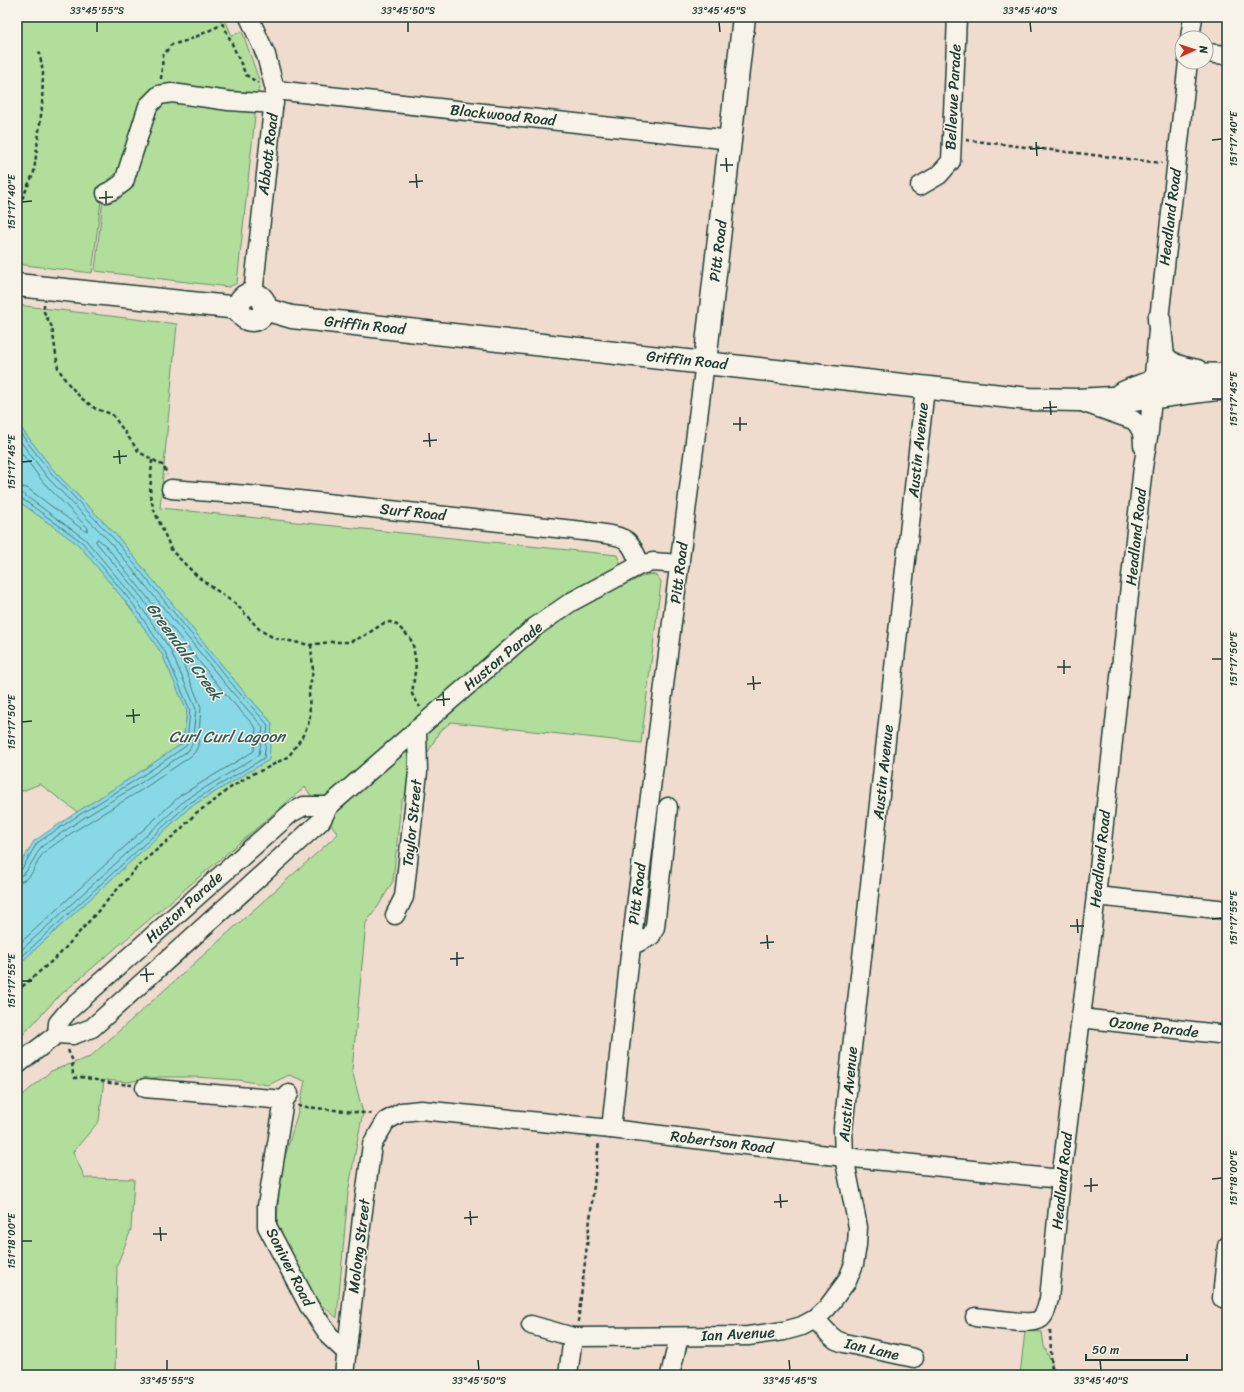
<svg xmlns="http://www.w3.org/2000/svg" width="1244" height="1392" font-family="Sriracha,sans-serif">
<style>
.green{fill:#b2de9c;stroke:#688e68}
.water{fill:#89d8e6;stroke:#5f9a9f}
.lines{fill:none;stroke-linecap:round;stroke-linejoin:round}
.shore{stroke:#497b7b;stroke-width:1}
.minor-casing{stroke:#1f3d34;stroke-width:21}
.major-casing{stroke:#1f3d34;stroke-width:25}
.path{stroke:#1f3d34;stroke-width:2.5;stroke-dasharray:4 3;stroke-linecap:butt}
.minor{stroke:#f7f3e8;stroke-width:18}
.major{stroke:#f7f3e8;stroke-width:22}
.ticks{fill:none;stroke:#1f3d34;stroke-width:1.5}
.labels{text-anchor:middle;stroke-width:3;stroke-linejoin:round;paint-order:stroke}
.street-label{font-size:15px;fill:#1f3d34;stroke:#f7f3e8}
.water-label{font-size:16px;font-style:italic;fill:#345c58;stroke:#f7f3e8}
.neatline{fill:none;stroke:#1f3d34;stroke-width:1.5}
.ticks-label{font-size:10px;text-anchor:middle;fill:#1f3d34}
</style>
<rect width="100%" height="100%" fill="#efdcce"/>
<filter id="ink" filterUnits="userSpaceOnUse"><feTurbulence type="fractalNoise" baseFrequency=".025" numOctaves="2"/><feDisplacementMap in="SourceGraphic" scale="8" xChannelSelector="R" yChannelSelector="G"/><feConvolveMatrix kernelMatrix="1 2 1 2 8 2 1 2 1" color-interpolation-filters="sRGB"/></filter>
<g filter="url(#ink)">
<g class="green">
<path d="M17,17H224L232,36L242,31L260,83L257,95L242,98L179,84L155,89L119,171L103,184L92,273L17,264Z"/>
<path d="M174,97L256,107L237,283L229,287L95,271L103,199L119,197L154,107Z"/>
<path d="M17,305L177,324L160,508L617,555L629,583C640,578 655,567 661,582L641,743L451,722L439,732L401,802L393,881L379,905L366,923L352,1070L363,1113L358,1137L348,1193L337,1318L318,1302L291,1255L277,1223L280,1174L300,1105L305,1081L289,1075L268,1085L239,1080L195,1077H159L127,1082L104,1080L99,1121L73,1152L85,1178L134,1179L131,1230L117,1265L115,1375H17V1100L51,1071L90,1057L338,834L305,787L57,998L17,1041V966L190,807L268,760L272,723L239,686L117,536L55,472L17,423Z"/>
<path d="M17,500L79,545L130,607L162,654L187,711L183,743L137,774L77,812L40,784L17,793Z"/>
<path d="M1025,1331L1042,1332L1044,1346L1057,1375H1020Z"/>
</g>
<path class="water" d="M17,423L55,472L117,536L239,686L272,723L269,760L190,807L17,966V870L34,841L77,812L137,774L183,743L187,711L162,654L130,607L79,545L17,500Z"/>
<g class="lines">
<g class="shore">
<path d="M17,429L52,474L114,539L236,689L268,725L264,758L188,804L17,961"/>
<path d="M17,437L48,478L110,542L232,692L263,727L259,755L185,800L17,954"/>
<path d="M17,447L43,482L88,528V530L85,531L27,488L17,486"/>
<path d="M17,492L23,494L85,539L137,601L170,649L196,709L192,744L189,750L142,782L82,819L41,847L26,872L22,875L17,876"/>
<path d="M17,497L21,498L82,542L133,604L165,652L190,710L187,743L186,746L139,778L79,815L37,843L22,869L17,871"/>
<path d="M17,882C36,881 34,859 47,850C78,827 113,808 146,787C161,777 176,766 191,756L195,752L198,746L201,707L176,647L142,598L96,542V540L98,539L106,546L227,696L256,728L254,751L181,795L17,946"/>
</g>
<defs>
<g id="minor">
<path d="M249,17L266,55L275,90L253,295"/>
<path d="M1190,38L1193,17"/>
<path d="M1206,53L1227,55"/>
<path d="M275,90L731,140"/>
<path d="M920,186L939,175L951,161L957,17"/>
<path d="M106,193L113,190L124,182L148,106L159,95L172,93L229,101L274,104"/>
<path d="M1079,401L1133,420C1142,427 1143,435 1143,446"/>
<path d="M171,489L262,496L583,531C594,533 621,534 628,542C634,548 637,557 640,565"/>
<path d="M1096,896L1227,910"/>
<path d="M395,915L404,897L418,772L417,729"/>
<path d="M631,946L651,936L655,927L668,807"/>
<path d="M1081,1018L1227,1035"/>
<path d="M57,1034L58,1023L68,1011L291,813L304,806H329"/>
<path d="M17,1065L57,1034L73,1035L92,1028L321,821L329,806L535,627L571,602L640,565L653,562L680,564"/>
<path d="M145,1088L284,1100"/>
<path d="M289,1094L284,1100L267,1206V1226L309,1306L331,1338L346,1352"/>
<path d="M611,1129L631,946L705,362"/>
<path d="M1222,1298L1227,1246"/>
<path d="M975,1317C988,1318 1032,1326 1040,1319C1046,1315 1047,1305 1049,1299L1061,1179L1096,896L1143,467L1149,431L1159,319L1188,62"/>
<path d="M815,1319L830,1335L836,1340L844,1343L914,1358"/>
<path d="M531,1325L573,1337L748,1336L784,1331L802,1326L815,1319L827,1308L847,1281L854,1264L857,1245L858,1227L844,1157L843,1129L925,388"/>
<path d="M344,1375L362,1218L372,1145L386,1121L402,1112L421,1110L611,1129L844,1157L1061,1179"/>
<path d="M568,1375L573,1337"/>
<path d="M670,1375L679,1337"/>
</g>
<g id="major">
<path d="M17,285L239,308"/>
<circle cx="252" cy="307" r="13"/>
<path d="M264,309L292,317L1029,399L1077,400L1112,398L1133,400L1185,393L1216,389H1227"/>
<path d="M1159,319L1163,356C1172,367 1184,368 1197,371"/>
<path d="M705,362L744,17"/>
<path d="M1121,394C1154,378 1191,373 1227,375"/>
</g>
</defs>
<use href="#minor" class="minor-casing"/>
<use href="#major" class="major-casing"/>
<g class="path">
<path d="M220,17L246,75L258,83"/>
<path d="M161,79L163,56L171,45L189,40L223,24"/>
<path d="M966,140L1162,163"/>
<path d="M17,204L23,197L34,172L42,107L43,73L39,49"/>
<path d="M44,304V312L52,327L58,368L66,381L81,398L96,409L112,414L139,452L164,466L167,475"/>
<path d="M240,326L267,329"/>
<path d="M152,460L150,495L154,510L172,551L198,577L237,605L260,630L274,638L310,645L330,642H349L364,636L384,623L390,622L397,625L410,638L413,645L416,664L412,694L420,707"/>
<path d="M17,991L59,955L139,865L180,830L196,813L214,801L227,790L252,774L265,769L289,756L302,737L308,725L310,716L309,691L313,671L311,645"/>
<path d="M68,1050L72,1059L73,1076L75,1078L82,1077L110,1083L132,1085"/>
<path d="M298,1106L373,1114"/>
<path d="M578,1322L599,1142"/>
<path d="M1050,1330L1052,1375"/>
</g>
<use href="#minor" class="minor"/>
<use href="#major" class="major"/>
</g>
</g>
<path class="ticks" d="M97,22V32M408,22V32M719,22L720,32M1030,22L1031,32M1212,140L1222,139M1036,142L1037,156M1030,149L1044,148M726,158L727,172M720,165H733M416,174L417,188M409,182L423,181M106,191V204M99,198L113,197M22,202L32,201M1212,399H1222M1050,401L1051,415M1043,408L1057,407M740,417V431M733,424H747M429,433L430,447M423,441L437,440M119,450L120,464M113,457L127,456M22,462L32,461M1212,659H1222M1064,660V674M1057,667H1071M753,676L754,690M747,684L761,683M443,692L444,706M436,700L450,699M133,709L134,723M126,716L140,715M22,722L32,721M1077,919L1078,933M1212,919L1222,918M1070,926H1084M767,935L768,949M760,943L774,942M457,952V966M450,959L464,958M146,968L147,982M140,975L154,974M22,981H32M1091,1178V1192M1212,1179L1222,1178M1084,1186L1098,1185M780,1194L781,1208M774,1202L788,1201M470,1211L471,1225M464,1218L478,1217M160,1227L161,1241M153,1234H167M22,1241H32M167,1360V1370M478,1360L479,1370M789,1360L790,1370M1100,1360L1101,1370"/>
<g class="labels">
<g class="street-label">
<text transform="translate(953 97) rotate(-87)" y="5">Bellevue Parade</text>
<text transform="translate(503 115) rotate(6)" y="5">Blackwood Road</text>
<text transform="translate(268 154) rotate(-83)" y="5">Abbott Road</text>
<text transform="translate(1170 217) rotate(-83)" y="5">Headland Road</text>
<text transform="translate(718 251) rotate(-83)" y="5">Pitt Road</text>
<text transform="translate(365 325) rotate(6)" y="5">Griffin Road</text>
<text transform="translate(687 360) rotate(6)" y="5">Griffin Road</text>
<text transform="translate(918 450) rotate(-84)" y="5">Austin Avenue</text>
<text transform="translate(413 512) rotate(6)" y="5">Surf Road</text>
<text transform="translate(1136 537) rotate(-84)" y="5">Headland Road</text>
<text transform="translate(679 573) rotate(-83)" y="5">Pitt Road</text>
<text transform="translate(503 656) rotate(-40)" y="5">Huston Parade</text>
<text transform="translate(883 772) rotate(-84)" y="5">Austin Avenue</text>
<text transform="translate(412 823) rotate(-84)" y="5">Taylor Street</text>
<text transform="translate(1100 859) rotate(-84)" y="5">Headland Road</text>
<text transform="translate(637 894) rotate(-83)" y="5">Pitt Road</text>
<text transform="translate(184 907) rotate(-42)" y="5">Huston Parade</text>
<text transform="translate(1154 1027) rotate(7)" y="5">Ozone Parade</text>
<text transform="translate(848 1094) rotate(-85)" y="5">Austin Avenue</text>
<text transform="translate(722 1142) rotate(7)" y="5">Robertson Road</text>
<text transform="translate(1062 1181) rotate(-84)" y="5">Headland Road</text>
<text transform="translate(359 1246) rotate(-83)" y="5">Molong Street</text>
<text transform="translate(290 1267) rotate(63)" y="5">Soniver Road</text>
<text transform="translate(738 1334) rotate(-3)" y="5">Ian Avenue</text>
<text transform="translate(872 1349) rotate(13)" y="5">Ian Lane</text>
</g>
<g class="water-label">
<text transform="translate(185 651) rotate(54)" y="6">Greendale Creek</text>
<text x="227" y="742">Curl Curl Lagoon</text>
</g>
</g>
<rect width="1244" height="1392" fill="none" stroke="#f7f3e8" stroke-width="44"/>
<g transform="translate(1194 50) rotate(87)"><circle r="19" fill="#f7f3e8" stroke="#a1aaa0"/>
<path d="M0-3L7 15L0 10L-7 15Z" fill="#c8321e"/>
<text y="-6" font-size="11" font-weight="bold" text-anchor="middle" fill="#1f3d34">N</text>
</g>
<path d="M1086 1354v6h101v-6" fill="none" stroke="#1f3d34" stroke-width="2"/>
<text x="1092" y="1354" font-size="12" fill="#1f3d34" stroke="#f7f3e8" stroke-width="3" paint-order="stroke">50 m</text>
<rect x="22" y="22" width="1200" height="1348" class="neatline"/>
<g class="ticks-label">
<text x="97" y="14">33°45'55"S</text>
<text x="408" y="14">33°45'50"S</text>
<text x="719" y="14">33°45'45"S</text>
<text x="1030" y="14">33°45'40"S</text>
<text transform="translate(1233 139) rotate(-90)" y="4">151°17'40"E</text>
<text transform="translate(11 202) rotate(-90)" y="4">151°17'40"E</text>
<text transform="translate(1233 399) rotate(-90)" y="4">151°17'45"E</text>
<text transform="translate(11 462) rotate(-90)" y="4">151°17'45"E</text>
<text transform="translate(1233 659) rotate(-90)" y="4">151°17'50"E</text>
<text transform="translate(11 722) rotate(-90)" y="4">151°17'50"E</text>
<text transform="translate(1233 918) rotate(-90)" y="4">151°17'55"E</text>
<text transform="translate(11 981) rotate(-90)" y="4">151°17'55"E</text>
<text transform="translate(1233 1178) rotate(-90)" y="4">151°18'00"E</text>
<text transform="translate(11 1241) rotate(-90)" y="4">151°18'00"E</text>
<text x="167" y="1384">33°45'55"S</text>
<text x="479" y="1384">33°45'50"S</text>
<text x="790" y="1384">33°45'45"S</text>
<text x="1101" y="1384">33°45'40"S</text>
</g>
</svg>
